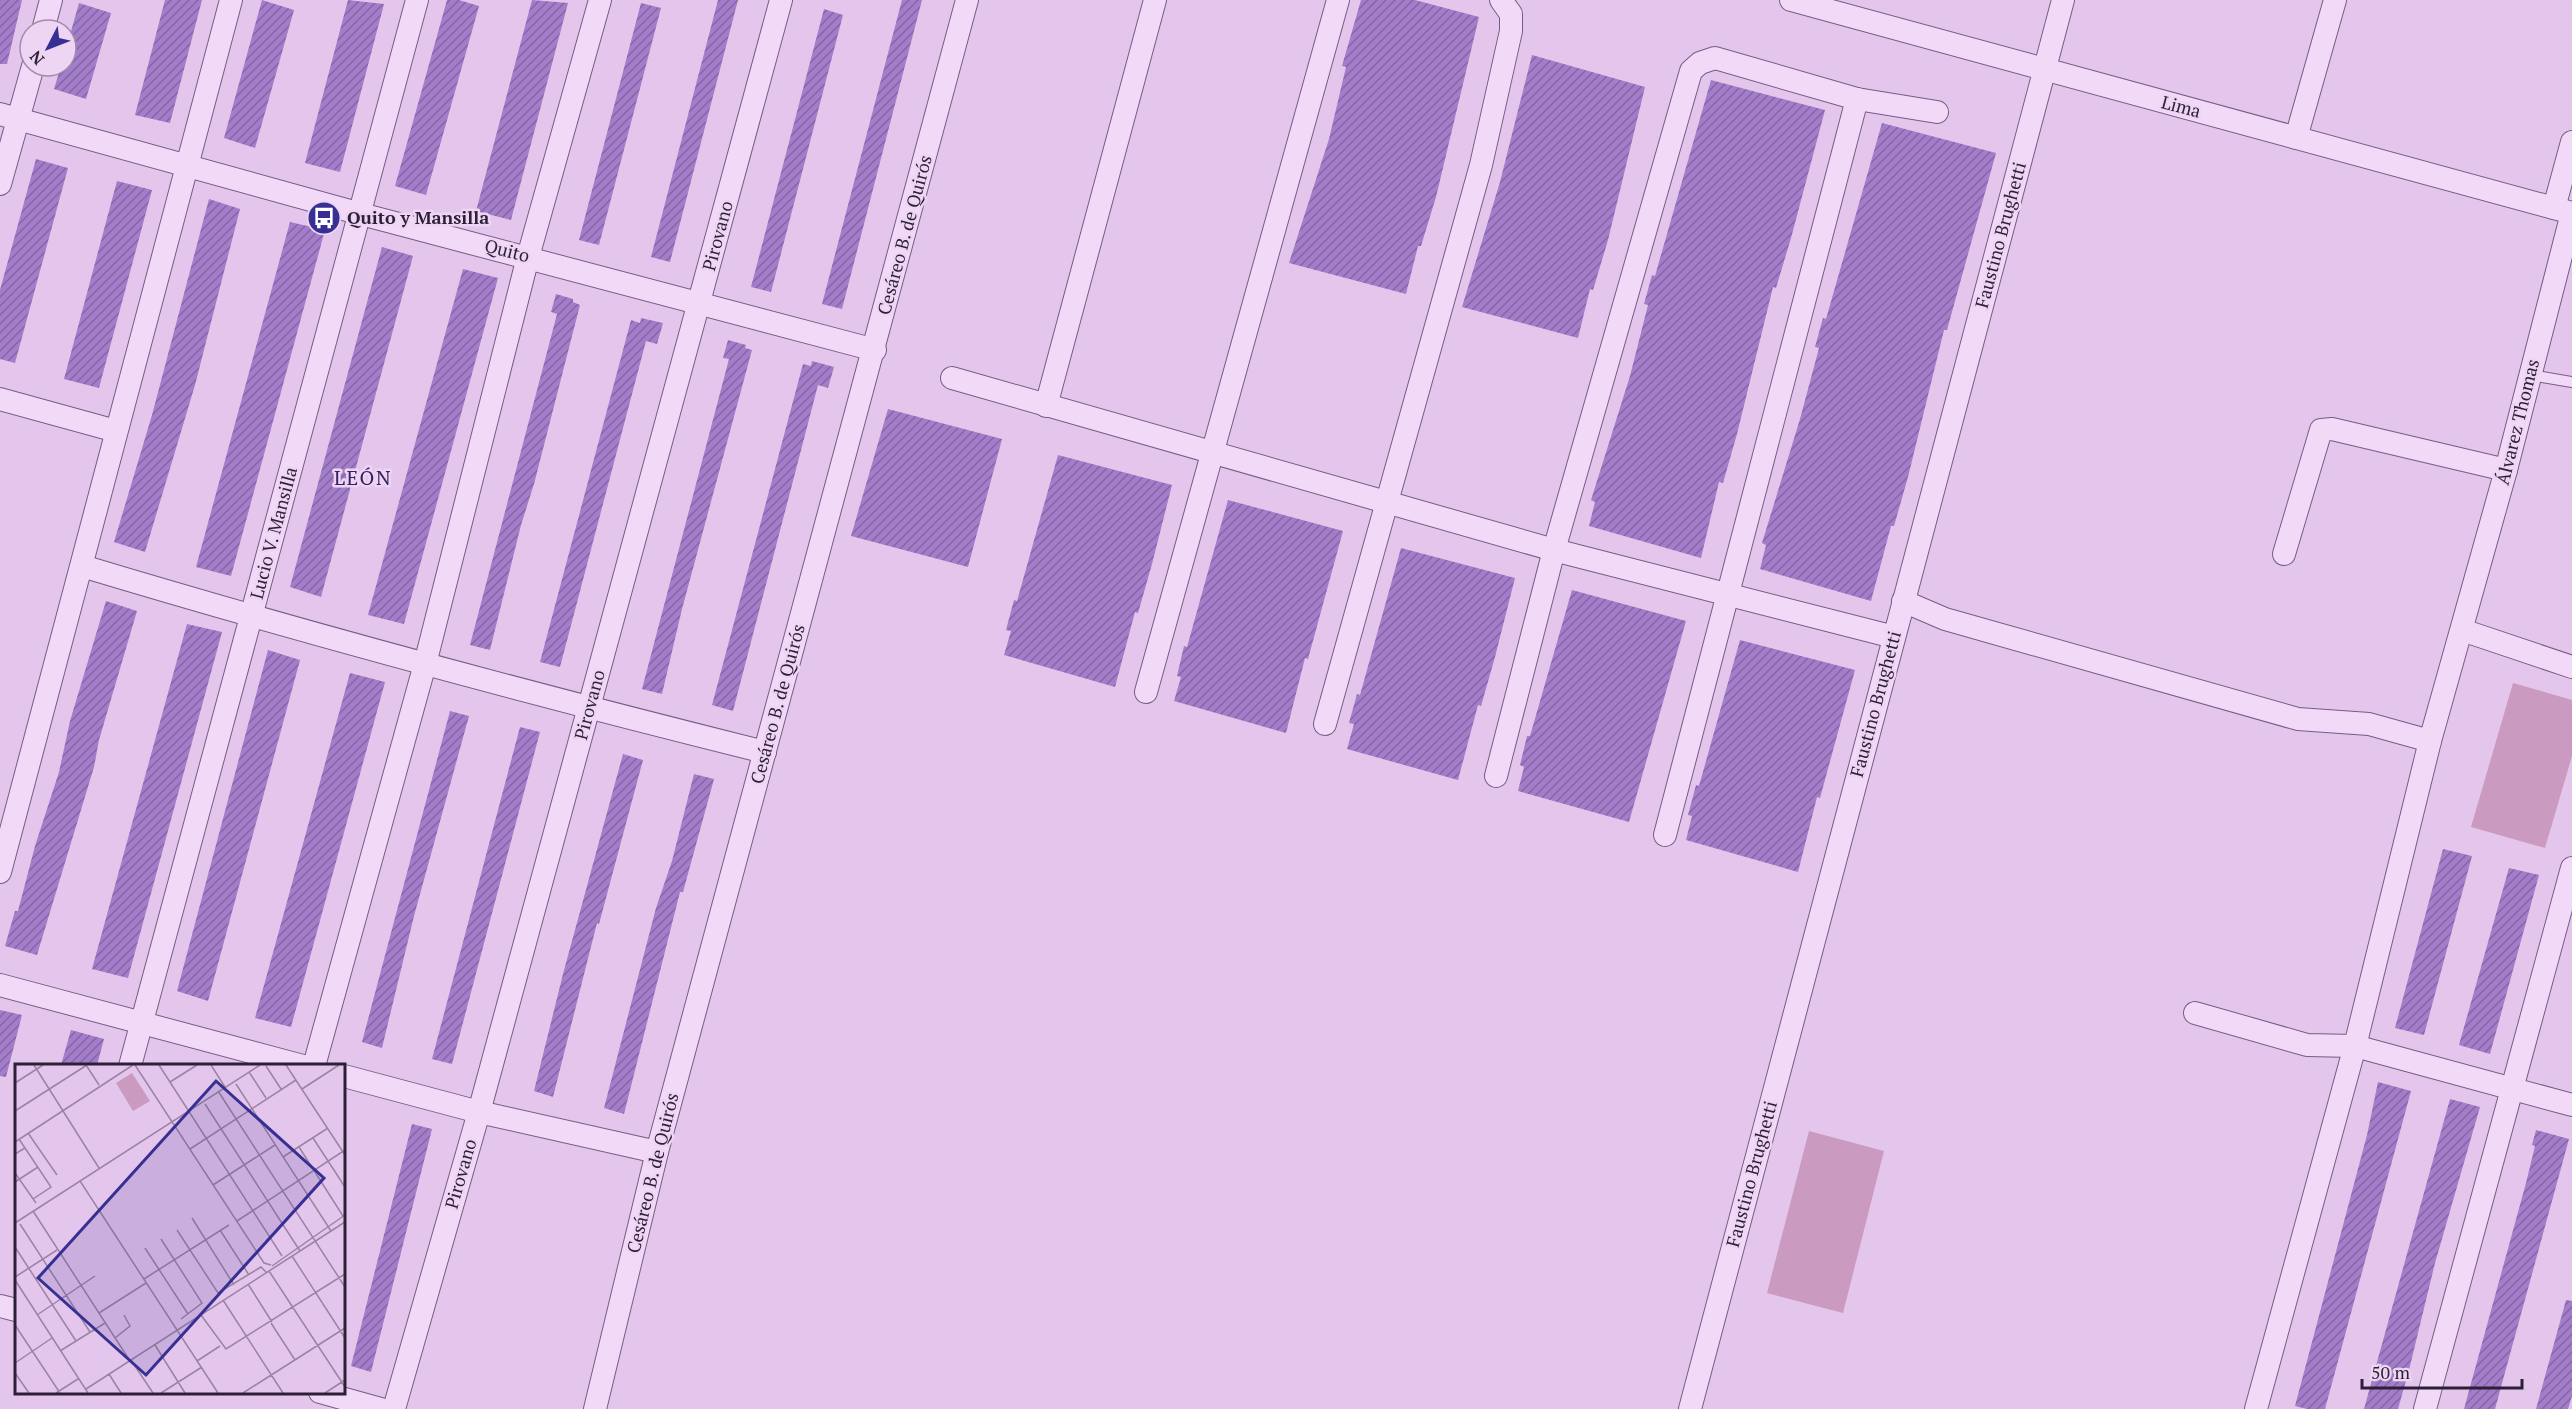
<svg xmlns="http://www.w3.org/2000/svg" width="2572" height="1409" font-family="'PT Serif',serif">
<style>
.grass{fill:#ca9ac0}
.building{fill:url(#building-hatch)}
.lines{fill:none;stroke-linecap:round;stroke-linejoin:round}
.service-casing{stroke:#765c87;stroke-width:12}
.minor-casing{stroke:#765c87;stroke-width:24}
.service{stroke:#f1d9f7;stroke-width:10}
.minor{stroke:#f1d9f7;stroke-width:22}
.labels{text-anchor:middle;stroke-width:5;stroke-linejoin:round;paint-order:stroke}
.street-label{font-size:18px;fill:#2d1f38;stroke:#eed5f4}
.poi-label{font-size:18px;font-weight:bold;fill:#2d1f38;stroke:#eed5f4;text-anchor:start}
.neighbourhood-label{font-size:20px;letter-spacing:1.5px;fill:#342162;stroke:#eed5f4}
.inset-road{fill:none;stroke:#9b83a4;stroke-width:1.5}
.view{fill:#372f93;fill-opacity:0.15;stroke:#372f93;stroke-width:3}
.inset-edge{fill:none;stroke:#2d1f38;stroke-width:3}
</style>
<defs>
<pattern id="building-hatch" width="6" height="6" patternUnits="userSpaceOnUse" patternTransform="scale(1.5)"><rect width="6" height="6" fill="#a37dc9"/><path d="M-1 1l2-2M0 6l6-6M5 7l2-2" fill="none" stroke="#8566a4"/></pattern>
</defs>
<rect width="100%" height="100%" fill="#e4c6ec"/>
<g class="grass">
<path d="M2513,683L2572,700V756L2545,848L2471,827Z"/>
<path d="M1809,1131L1884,1151L1843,1313L1767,1293Z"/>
</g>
<g class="building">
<path d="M0,0H22L7,64H0Z"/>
<path d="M165,0H202L170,123L135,115Z"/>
<path d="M262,0L294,10L255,148L224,138Z"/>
<path d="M348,0L384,4L340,172L305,163Z"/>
<path d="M447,0H459L479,6L426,195L395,186Z"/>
<path d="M532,0L568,3L511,220L476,211Z"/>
<path d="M718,0H738L670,262L651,257Z"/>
<path d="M902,0H922L842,309L822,304Z"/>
<path d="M1361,0H1415L1479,17L1436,197L1421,246H1418L1406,294L1289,263L1329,139L1346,67L1342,66Z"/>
<path d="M79,3L111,13L86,99L54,89L61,66H66V49Z"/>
<path d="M641,3L661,8L599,245L579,240Z"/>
<path d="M824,9L843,15L771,292L751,287Z"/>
<path d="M1532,55L1645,87L1608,240L1593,290L1590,289L1578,338L1462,307L1500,182Z"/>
<path d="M1711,80L1825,110L1791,238L1776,288L1773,287L1737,434L1723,483L1719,482L1701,558L1589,526L1595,502L1591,500L1630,376L1648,305L1644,304L1652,275L1655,276Z"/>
<path d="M1882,123L1996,153L1947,330H1944L1908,477L1894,526H1891L1871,601L1760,569L1766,545L1762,543L1800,419L1819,348L1815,347L1823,318L1826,319Z"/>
<path d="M36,159L68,168L15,363L0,359V290Z"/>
<path d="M117,181L152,190L99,388L64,379Z"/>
<path d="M209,199L240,209L195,385L145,552L114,542L152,415Z"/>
<path d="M290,222L325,230L231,576L196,567Z"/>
<path d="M382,247L413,256L321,597L290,587Z"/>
<path d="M463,269L498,278L404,624L368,615Z"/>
<path d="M556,294L573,299V302L580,305L534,484L521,525L490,650L470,645L557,314L551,312Z"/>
<path d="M641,318L663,323L657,344L646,341L560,667L540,662L631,320L640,323Z"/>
<path d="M728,340L746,345L745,348L752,350L682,609L662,694L642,689L729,359L723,358Z"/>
<path d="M812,361L834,367L828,388L818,385L733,711L712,705L803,364L811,366Z"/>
<path d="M888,409L1002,439L968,567L851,536Z"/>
<path d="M1058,455L1172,485L1152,564L1138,613L1135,612L1115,687L1004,655L1011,631L1006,630L1014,600L1017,601Z"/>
<path d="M1228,500L1343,531L1308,659L1305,658L1286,733L1174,701L1181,677L1177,676L1184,646L1187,647Z"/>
<path d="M1401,548L1515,578L1495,657L1481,706L1478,705L1458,780L1347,749L1354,724L1349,723L1357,694L1360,695Z"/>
<path d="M1572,590L1686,621L1629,822L1518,791L1524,767L1520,765L1527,736H1530Z"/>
<path d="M106,601L137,611L99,740L94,767L37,955L5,946L15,911H18L35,846L59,772L70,721Z"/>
<path d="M187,624L222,632L128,978L92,969Z"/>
<path d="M1740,640L1855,670L1820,798L1817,797L1798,872L1686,840L1692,816L1688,815L1696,785L1699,786Z"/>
<path d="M268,650L300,660L208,1001L177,991Z"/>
<path d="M350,673L385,682L291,1027L255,1018Z"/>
<path d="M450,711L469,716L414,916L382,1048L362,1042Z"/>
<path d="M520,727L540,732L452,1064L432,1059Z"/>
<path d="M623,754L643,760L599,924L597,923L553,1097L534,1091L563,974Z"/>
<path d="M694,774L714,779L683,892H680L624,1114L604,1108L656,908L672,861Z"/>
<path d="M2443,849L2472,856L2424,1035L2395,1028Z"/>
<path d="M2509,868L2539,875L2490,1054L2459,1045Z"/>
<path d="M0,1010L22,1015L6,1077L0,1076Z"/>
<path d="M71,1030L104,1039L97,1065H61Z"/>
<path d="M2378,1082L2411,1091L2325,1409H2307L2295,1406L2367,1135Z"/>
<path d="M2450,1099L2480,1107L2435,1263L2409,1370L2398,1409H2364Z"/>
<path d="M412,1124L432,1129L371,1372L351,1366Z"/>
<path d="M2536,1130L2569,1139L2495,1409H2464L2526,1183L2535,1146L2532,1145Z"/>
<path d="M2566,1300L2572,1301V1396L2568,1409H2536Z"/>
</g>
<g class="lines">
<defs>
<path id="service" d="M2530,375L2572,382"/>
<g id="minor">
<path d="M1791,0L2572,213"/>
<path d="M43,30L51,0"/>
<path d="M0,114L361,214L875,350"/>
<path d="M2296,138L2335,0"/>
<path d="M0,184L33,66"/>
<path d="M2554,208L2572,142"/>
<path d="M952,378L1554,550L1894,637"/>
<path d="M0,399L116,431"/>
<path d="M1046,406L1155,0"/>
<path d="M2284,554L2321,430L2332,429L2506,470"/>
<path d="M82,566C308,634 536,695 765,752"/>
<path d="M1903,601L1945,619L2298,719L2369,724L2430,741"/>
<path d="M2462,630L2572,667"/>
<path d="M1146,692L1338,0"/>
<path d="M1325,724L1481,165L1511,31V14L1501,0"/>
<path d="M1496,776L1554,550L1691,71L1700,63L1715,58L1857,99L1937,112"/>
<path d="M1665,835L1857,99"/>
<path d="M0,872L231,0"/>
<path d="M0,985L303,1066"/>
<path d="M2195,1013L2307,1045L2355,1046L2572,1105"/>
<path d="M130,1066L417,0"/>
<path d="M314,1066L425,664L528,257L600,0"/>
<path d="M344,1076L479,1112L657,1152"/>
<path d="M0,1306L16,1310"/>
<path d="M320,1392L381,1409"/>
<path d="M394,1409L479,1112L781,0"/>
<path d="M595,1409L657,1152L967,0"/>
<path d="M1690,1409L2063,0"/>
<path d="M2256,1409L2355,1046L2430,741L2506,470L2572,213"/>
<path d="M2425,1409L2572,868"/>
</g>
</defs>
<use href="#service" class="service-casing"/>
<use href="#minor" class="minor-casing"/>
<use href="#service" class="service"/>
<use href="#minor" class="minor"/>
</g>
<defs>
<symbol id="bus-disc" viewBox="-11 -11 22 22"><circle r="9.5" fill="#372f93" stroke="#eed5f4"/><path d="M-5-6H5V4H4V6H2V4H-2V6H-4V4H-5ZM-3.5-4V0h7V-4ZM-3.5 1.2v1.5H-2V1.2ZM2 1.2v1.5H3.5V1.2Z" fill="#fff"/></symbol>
</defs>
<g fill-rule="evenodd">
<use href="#bus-disc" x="305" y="199" width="38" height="38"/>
</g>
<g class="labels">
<g class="street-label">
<text transform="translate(2181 107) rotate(15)" y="6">Lima</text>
<text transform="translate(905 235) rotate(-75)" y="6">Cesáreo B. de Quirós</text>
<text transform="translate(2001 235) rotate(-75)" y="6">Faustino Brughetti</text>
<text transform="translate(718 236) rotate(-75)" y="6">Pirovano</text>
<text transform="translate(507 251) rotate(14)" y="6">Quito</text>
<text transform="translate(2518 422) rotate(-76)" y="6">Álvarez Thomas</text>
<text transform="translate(274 533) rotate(-75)" y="6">Lucio V. Mansilla</text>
<text transform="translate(778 704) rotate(-75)" y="6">Cesáreo B. de Quirós</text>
<text transform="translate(1876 704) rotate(-75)" y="6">Faustino Brughetti</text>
<text transform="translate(590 705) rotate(-75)" y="6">Pirovano</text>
<text transform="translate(653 1173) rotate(-76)" y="6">Cesáreo B. de Quirós</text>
<text transform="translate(461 1174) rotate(-74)" y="6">Pirovano</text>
<text transform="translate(1752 1174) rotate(-75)" y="6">Faustino Brughetti</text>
</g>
<g class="poi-label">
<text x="347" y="224">Quito y Mansilla</text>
</g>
<g class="neighbourhood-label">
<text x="363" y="485">LEÓN</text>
</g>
</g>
<g transform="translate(15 1064)">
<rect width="330" height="330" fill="#e4c6ec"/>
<path d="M117,9L135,37L118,47L101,19Z" fill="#ca9ac0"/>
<path class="inset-road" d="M19,1L84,104M71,1L84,21M120,1L249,199L256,201M144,1L267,192M196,1L210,23M271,1L330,91M251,2L266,25M234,8L251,34M155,18L182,1M0,19L28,1M221,20L316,167M287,25L324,1M203,27L330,223M190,40L285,187M0,47L72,1M13,69L42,111M298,74L330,123M0,78L118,1M284,83L328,152M10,84L36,123L18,135M175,85L281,16M0,90L10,84L4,75M268,93L313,64M0,109L21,139M65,117L203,329M0,118L23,103M198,121L260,81M18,147L115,297M177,154L219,221M222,157L330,86M0,159L245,1M5,160L75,268M162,166L203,229L246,203L252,209M205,166L234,211M146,175L187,239L166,255M0,183L61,277M130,184L173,250M277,192L330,274M257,202L330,151M254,207L330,323M0,213L42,186M129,215L214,161M0,216L73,329M233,220L257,258M208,236L268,329M84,249L131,219M22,251L80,212M186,251L211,285L330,210M256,259L280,296M0,261L45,329M100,274L115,262L109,251M140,281L170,329M45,287L90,259M116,296L138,329M182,297L205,282M0,299L37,274M0,309L14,329M94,310L106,329M71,325L330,158M41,329L63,315M146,329L187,303M228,329L330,264M310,329L330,316"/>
<path class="view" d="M201,17L309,114L131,311L23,214Z"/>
<rect width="330" height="330" class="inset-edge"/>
</g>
<g transform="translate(48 48) rotate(228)"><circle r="28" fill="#eed5f4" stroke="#a18ca9" stroke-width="1.5"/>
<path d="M0-4.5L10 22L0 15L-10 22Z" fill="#372f93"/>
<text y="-9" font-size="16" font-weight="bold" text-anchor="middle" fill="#2d1f38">N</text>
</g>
<path d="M2362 1379v9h160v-9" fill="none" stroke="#2d1f38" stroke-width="3"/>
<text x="2371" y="1379" font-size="18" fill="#2d1f38" stroke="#eed5f4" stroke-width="4.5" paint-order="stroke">50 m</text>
</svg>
